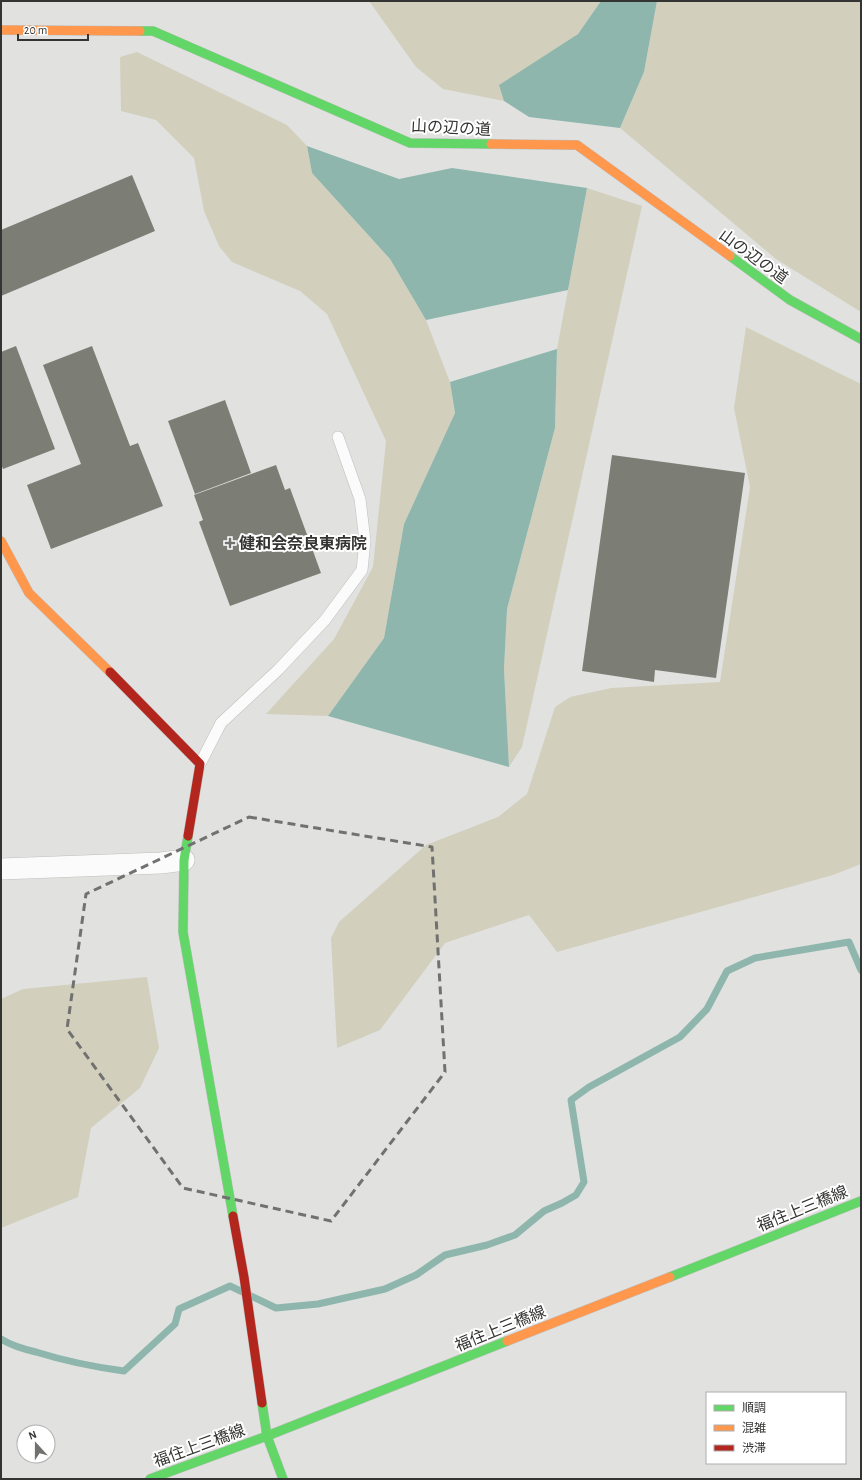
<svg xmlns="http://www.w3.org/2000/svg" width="862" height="1480" font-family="'Alegreya Sans','Noto Sans JP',sans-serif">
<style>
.green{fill:#d3cfbd}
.water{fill:#8eb6ad}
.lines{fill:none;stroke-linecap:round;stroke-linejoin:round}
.stream{stroke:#8eb6ad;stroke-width:7}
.building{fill:#7c7d74}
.lane-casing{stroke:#bebfbd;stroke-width:12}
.street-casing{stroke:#bebfbd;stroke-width:22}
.fast-casing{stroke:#bebfbd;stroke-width:10}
.slow-casing{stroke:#bebfbd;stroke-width:10}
.jam-casing{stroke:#bebfbd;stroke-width:10}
.lane{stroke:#fafbfa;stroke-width:11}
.street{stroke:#fafbfa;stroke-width:21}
.fast{stroke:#63d668;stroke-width:9}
.slow{stroke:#ff974d;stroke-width:9}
.jam{stroke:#b3261e;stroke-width:9}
.marked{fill:none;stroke:#717270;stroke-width:3;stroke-dasharray:8 5;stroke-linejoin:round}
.poi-dot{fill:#717270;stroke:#fff;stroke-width:1.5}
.labels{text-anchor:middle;stroke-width:4;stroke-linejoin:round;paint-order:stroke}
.street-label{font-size:16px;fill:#343533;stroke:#fff}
.poi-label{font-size:16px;font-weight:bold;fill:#343533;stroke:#fff;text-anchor:start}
</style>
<rect width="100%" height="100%" fill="#e1e2e0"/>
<g class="green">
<path d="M369,1H601L578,34L500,85L504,101L443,89L416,67Z"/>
<path d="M657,1H861V312L776,259L620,128L644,72Z"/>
<path d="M137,52L287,125L307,146L312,173L390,259L426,320L450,382L455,413L404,524L384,638L328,716L266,714L334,639L373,567L386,441L327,314L300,291L232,262L219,246L204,211L194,158L156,120L121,111L120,57Z"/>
<path d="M587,188L642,206L522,747L509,767L504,669L507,609L555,428L557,349Z"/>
<path d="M746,327L861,384V864L833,875L557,952L529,915L445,943L380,1030L337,1048L331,938L339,922L426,845L498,817L527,794L555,707L570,697L611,688L720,682L750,487L734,408Z"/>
<path d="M147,977L159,1048L140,1088L91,1128L78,1197L1,1228V999L23,989Z"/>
</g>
<g class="water">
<path d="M601,1H657L644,72L620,128L529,117L504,101L499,85L578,34Z"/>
<path d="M307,146L399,179L452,168L587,188L568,290L426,320L390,259L312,173Z"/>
<path d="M557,349L555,428L507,609L504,669L509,767L328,716L384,638L404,524L455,413L450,382Z"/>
</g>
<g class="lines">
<path class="stream" d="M1,1339C12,1346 23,1349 36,1352C65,1361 94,1367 124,1371L175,1324L179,1309L230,1286L276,1308L318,1304L385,1289L416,1275L445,1255L487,1245L515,1235L544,1211L562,1203L576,1195L584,1182L571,1100L589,1087L680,1037L707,1009L727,971L755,958L849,942L861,970"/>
</g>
<g class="building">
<path d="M132,175L155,231L1,296V230Z"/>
<path d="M16,346L55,449L3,469L1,464V352Z"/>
<path d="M92,346L130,446L138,443L163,506L51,549L27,485L81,464L43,365Z"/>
<path d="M225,400L251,473L195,494L168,421Z"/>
<path d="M612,455L745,473L716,678L655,670L654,682L582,671Z"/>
<path d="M276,465L285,490L290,488L321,573L230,606L199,522L203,520L194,495Z"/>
</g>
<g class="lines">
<defs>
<path id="lane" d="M200,764L221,723L278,670L325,620L362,570L365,541L360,499L338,437"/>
<path id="street" d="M1,869L161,863L184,860"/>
<g id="fast">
<path d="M140,31H153L410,143L491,144"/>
<path d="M730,256L790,300L861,339"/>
<path d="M188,836L184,860L183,932L233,1216"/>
<path d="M670,1277L861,1201"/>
<path d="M262,1403L267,1436L283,1479"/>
<path d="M150,1479L267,1436L507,1341"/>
</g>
<g id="slow">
<path d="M1,30L140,31"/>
<path d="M491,144L577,145L730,256"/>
<path d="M1,541L29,593L110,672"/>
<path d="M507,1341L670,1277"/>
</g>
<g id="jam">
<path d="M110,672L200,764L188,836"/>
<path d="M233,1216L244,1277L262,1403"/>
</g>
</defs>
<use href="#lane" class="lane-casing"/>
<use href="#street" class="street-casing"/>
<use href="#fast" class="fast-casing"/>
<use href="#slow" class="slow-casing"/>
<use href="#jam" class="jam-casing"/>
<use href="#lane" class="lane"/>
<use href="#street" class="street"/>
<use href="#fast" class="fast"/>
<use href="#slow" class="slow"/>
<use href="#jam" class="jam"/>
</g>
<path class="marked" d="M249,817L432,847L445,1072L331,1221L183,1188L67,1029L86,894Z"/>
<path class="poi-dot" d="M228 537h4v4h4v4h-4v4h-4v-4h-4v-4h4z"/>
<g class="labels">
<g class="street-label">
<text transform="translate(451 127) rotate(3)" y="6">山の辺の道</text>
<text transform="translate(754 256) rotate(36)" y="6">山の辺の道</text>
<text transform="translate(802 1208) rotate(-22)" y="6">福住上三橋線</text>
<text transform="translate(500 1328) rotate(-22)" y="6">福住上三橋線</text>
<text transform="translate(199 1445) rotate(-20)" y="6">福住上三橋線</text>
</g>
<g class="poi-label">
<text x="239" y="549">健和会奈良東病院</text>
</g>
</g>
<rect width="862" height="1480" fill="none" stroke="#343533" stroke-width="4"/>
<rect x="706" y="1392" width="140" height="72" fill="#ffffff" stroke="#aeaead"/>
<rect x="714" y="1405" width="20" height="6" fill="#63d668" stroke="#aeaead"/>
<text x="742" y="1412" font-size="12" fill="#343533">順調</text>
<rect x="714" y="1425" width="20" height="6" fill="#ff974d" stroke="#aeaead"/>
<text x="742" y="1432" font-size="12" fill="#343533">混雑</text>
<rect x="714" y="1445" width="20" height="6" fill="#b3261e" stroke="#aeaead"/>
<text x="742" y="1452" font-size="12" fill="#343533">渋滞</text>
<g transform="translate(36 1444) rotate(339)"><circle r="19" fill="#ffffff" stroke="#aeaead"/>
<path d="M0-3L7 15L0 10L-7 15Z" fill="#717270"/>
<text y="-6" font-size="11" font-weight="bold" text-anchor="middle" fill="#343533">N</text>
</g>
<path d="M18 34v6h70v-6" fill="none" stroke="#343533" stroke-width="2"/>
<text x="24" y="34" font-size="12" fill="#343533" stroke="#ffffff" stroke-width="3" paint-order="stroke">20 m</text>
</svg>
